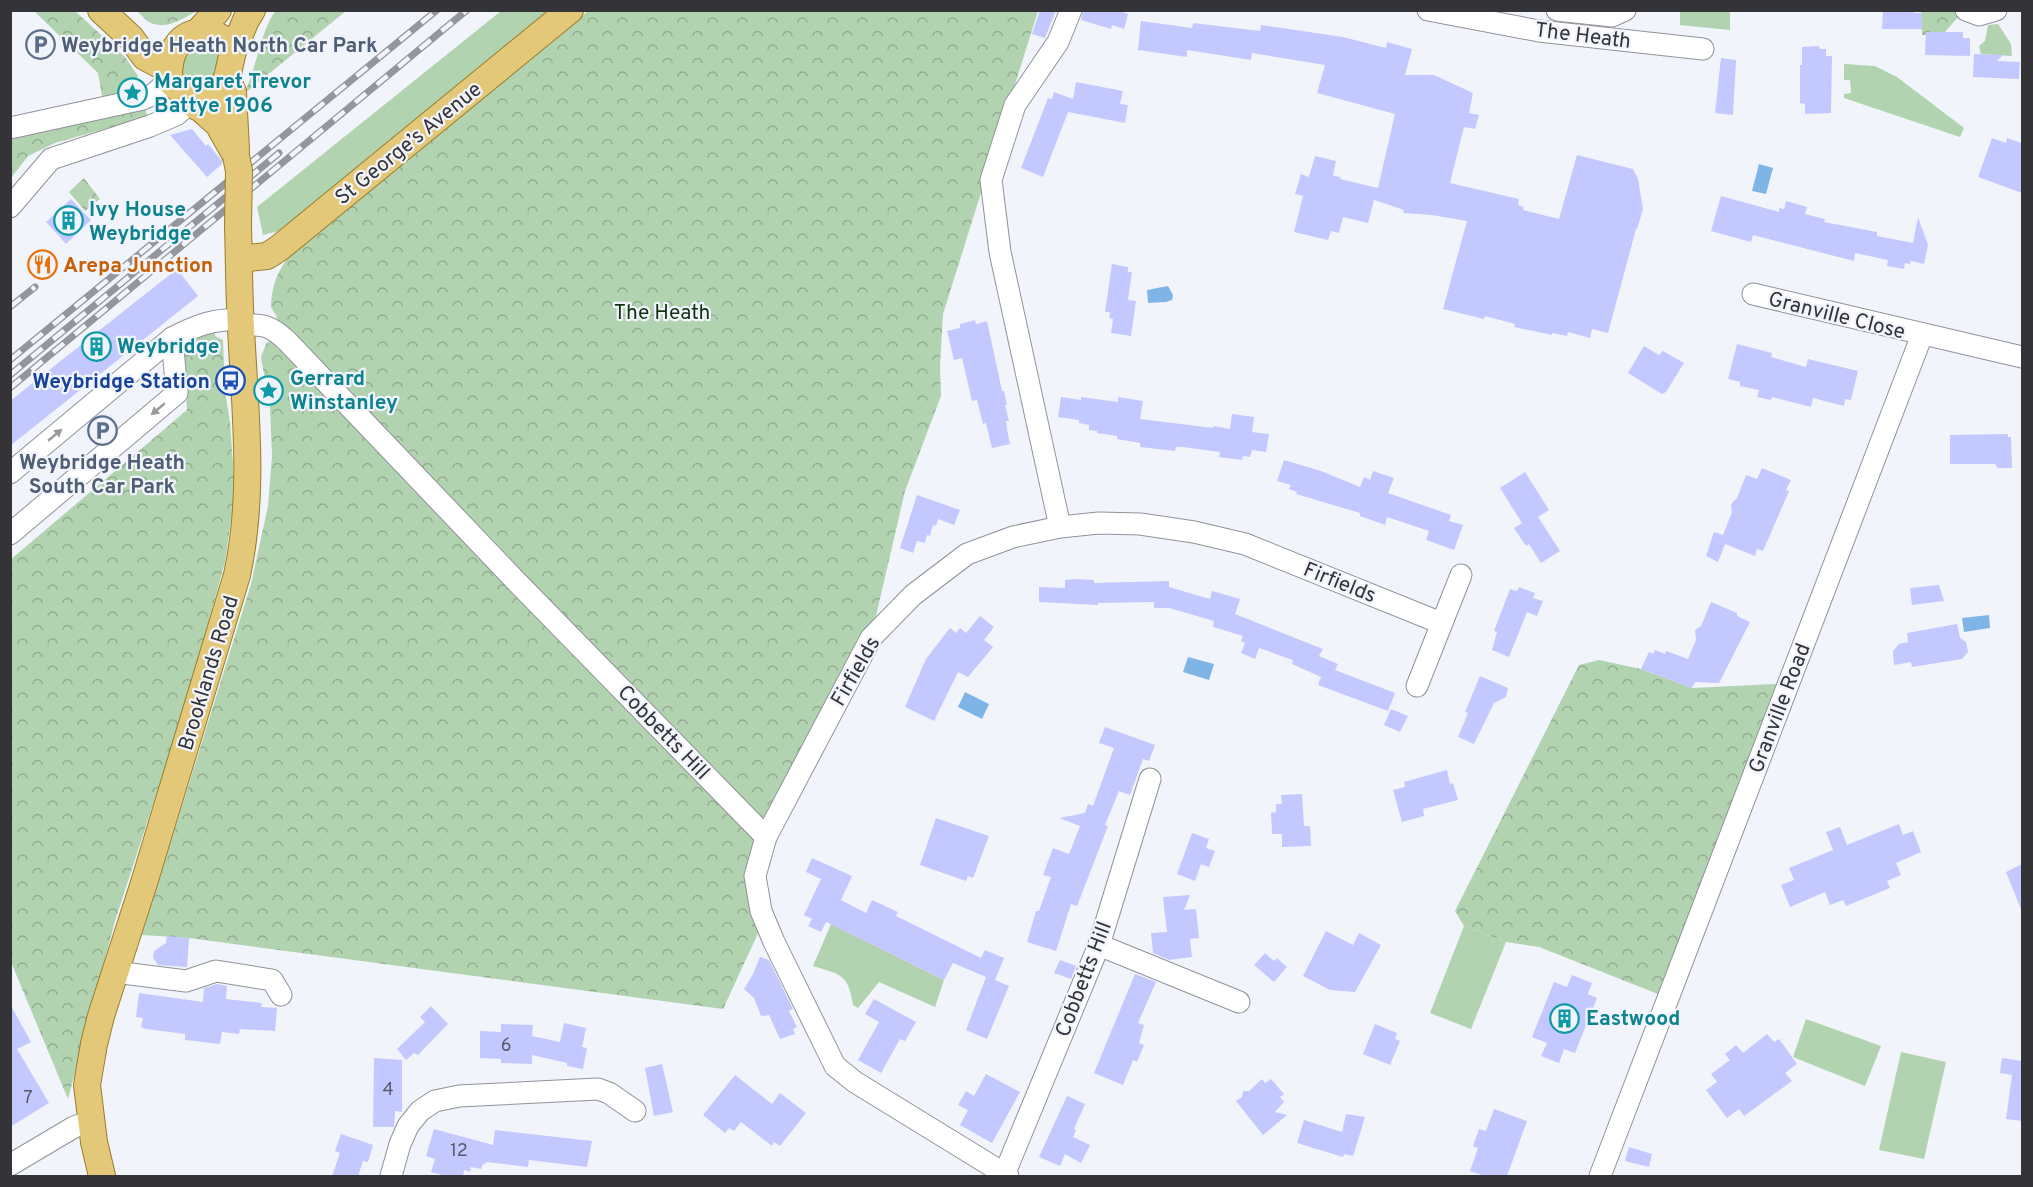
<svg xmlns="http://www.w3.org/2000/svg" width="2033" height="1187" font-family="Overpass,sans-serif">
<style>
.grass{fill:#b2d3b0}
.forest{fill:url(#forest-crowns)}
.water{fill:#7fb4e6}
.building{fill:#c3c9fe}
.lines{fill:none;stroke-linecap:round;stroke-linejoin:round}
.minor-casing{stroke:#91929a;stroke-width:23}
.major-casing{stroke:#9a7d28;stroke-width:28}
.minor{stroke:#fff;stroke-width:21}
.major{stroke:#e3c879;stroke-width:26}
.rail-casing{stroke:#95969c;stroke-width:7}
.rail{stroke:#f2f4fc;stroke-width:4.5;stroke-dasharray:14;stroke-linecap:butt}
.major-bridge-casing{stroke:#9a7d28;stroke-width:28;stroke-linecap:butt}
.major-bridge{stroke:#e3c879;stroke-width:26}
.oneway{fill:#9a9a9c}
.labels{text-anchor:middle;stroke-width:4.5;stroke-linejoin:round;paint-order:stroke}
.number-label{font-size:18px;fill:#58596a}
.street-label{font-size:21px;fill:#343438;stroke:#f2f4fc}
.service-label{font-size:21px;font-weight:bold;fill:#4e5e75;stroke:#f2f4fc;text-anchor:start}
.culture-label{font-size:21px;font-weight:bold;fill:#0d838f;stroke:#f2f4fc;text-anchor:start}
.food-label{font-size:21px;font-weight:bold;fill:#c56008;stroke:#f2f4fc;text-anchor:start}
.park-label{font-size:21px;fill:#0e320f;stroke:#f2f4fc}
.transit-label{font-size:21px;font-weight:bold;fill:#164399;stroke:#f2f4fc;text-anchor:end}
</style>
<defs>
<pattern id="forest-crowns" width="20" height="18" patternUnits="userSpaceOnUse" patternTransform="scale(1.5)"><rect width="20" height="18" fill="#b2d3b0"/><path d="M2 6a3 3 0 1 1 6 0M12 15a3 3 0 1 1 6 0" fill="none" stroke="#92ac90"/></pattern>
</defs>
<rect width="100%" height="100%" fill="#f2f4fc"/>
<g class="grass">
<path d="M501,11H555L283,230L263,235L257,207Z"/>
<path d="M1680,11H1730V30L1680,25Z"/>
<path d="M1998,24L2011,44L2012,56L1981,54L1979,46L1985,41L1988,25Z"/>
<path d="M204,46C233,51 216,73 208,90L193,89L182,79C182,61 184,49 204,46Z"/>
<path d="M1844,64L1875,66L1897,77L1964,128L1960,137L1844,98V94L1851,93L1850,80H1844Z"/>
<path d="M831,924L944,980L935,1007L879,982L858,1008L853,1005C848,973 841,975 813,966Z"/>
<path d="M1464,926L1506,942L1471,1029L1430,1013Z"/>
<path d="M1806,1019L1881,1046L1865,1086L1793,1057Z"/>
<path d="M1901,1052L1946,1062L1924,1159L1879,1150Z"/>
</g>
<g class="forest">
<path d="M34,11H75L125,57L138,76L135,88L121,95L102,96L98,73Z"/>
<path d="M136,11H197C183,18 168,30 151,23C146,21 141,14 136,11Z"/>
<path d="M275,11H346L244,94C257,67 259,36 275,11Z"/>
<path d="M588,11H1038L943,314L940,366L941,396L905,491L876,616L828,700L765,821L666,722L276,318L277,317L271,307C271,279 284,260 302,241Z"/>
<path d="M1921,11H1960L1958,17L1945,32H1933V35H1922Z"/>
<path d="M145,107L147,115L143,118L55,143L28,156L11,178V132Z"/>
<path d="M84,178L100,199L85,211L69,192Z"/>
<path d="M215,330V336L223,340L225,391L230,422L235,491L225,562L186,703L115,921L68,1099L11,962L10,560L187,410L183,344L199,334Z"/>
<path d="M267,342H274L762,839L760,929L723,1009L189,938L142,935L238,626L251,584L268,506L272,455L270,408L261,357Z"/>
<path d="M1599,660L1641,669L1692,688L1795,683L1668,998L1539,947L1506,942L1464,926L1455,911L1579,665Z"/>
</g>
<g class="water">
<path d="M1759,164L1773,168L1766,194L1752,191Z"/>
<path d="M1168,286L1173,295L1172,300L1166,302L1148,303L1147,290Z"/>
<path d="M1989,615L1990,628L1964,632L1962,618Z"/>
<path d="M1188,657L1214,664L1209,680L1183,672Z"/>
<path d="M965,692L989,704L982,719L958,707Z"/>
</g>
<g class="building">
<path d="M1040,10H1056L1045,38L1032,34Z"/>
<path d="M1083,10H1116L1128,14L1124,29L1112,25L1111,29L1081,20Z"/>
<path d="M1883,10H1914V13H1922V29H1882Z"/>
<path d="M1141,21L1192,28L1193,23L1260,31L1261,25L1343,37L1386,48L1387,42L1412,49L1405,75H1434L1473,93L1469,113L1479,115L1475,129L1464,127L1450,183L1519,199L1518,205L1524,207L1523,210L1559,219L1577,155L1633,169L1638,179L1643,209L1637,229H1636L1608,333L1592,329L1590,338L1568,332L1567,336L1552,333V335L1514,327L1515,324L1485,316L1484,319L1443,309L1467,221L1432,215L1403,213L1404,210L1374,200L1368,223L1343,217L1339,233L1331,231L1328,240L1294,232L1303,196L1295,194L1301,174L1309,177L1315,156L1336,161L1333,176L1341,177L1340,179L1378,188L1395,114L1317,93L1325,65L1252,53L1251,60L1187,50V57L1138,50Z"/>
<path d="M1926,32H1963V38H1970V56L1925,55Z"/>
<path d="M1819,46L1820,49H1826V56H1832L1831,113L1805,114V104L1800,103V65H1802V47Z"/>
<path d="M1974,54L2003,55L1997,61L2020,62L2019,79L1973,77Z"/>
<path d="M1721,58L1736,60L1733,115L1715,113Z"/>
<path d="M1076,82L1123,91L1120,104L1128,105L1125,123L1068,112L1043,177L1021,168L1048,98L1052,99L1054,92L1073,99Z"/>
<path d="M192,129L206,146L208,144L222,161V164L207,177L170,135Z"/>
<path d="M1992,138L2006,143L2007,138L2022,143V193L1978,177Z"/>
<path d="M1721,196L1779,212V208L1784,209L1786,201L1807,207L1805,214L1825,219L1824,222L1877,232V236L1913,243L1918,217L1928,245L1924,264L1911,261L1910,264L1905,263L1904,269L1887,266L1888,260L1855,253L1854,261L1753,235L1751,242L1711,231Z"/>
<path d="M71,199L91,220L66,244L46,222Z"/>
<path d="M1112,264L1128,267V272H1132L1128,300L1136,301L1131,336L1111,333L1113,319L1109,318L1110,312H1105Z"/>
<path d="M177,269L198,296L10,446V401Z"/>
<path d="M975,320L976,324L987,321L1002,391H1004L1007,405H1005L1009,421H1006L1007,429L1010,444L992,448L986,423L983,424L977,400L972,401L962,358L954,360L947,331L960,328V324Z"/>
<path d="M1737,344L1772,353L1771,357L1806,367L1808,359L1858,371L1851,400L1845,399L1844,406L1813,398L1811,407L1772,397L1771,400L1757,397L1759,390L1740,386V382L1728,379Z"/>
<path d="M1644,346L1659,355L1663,351L1684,363L1666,392L1662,394L1628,373Z"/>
<path d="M1061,397L1081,400V397L1118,402V397L1143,401L1140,419L1213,428V426L1230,429L1232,414L1254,417L1252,432L1269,434L1266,452L1252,450L1250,457L1243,456L1242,460L1219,457L1220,452L1183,447H1176L1175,451L1140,447V443L1117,439V436L1097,433V431L1089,430V425L1079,423V420L1058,417Z"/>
<path d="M2008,434V437H2011L2012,468H1998L1995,464H1950V435Z"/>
<path d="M1284,460L1321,471L1360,487L1364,477L1370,480L1373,471L1394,478L1388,493L1451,515L1449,521L1463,525L1454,550L1426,540L1429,531L1387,517L1385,525L1360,516V513L1296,494L1297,492L1289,489L1291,485L1277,481Z"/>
<path d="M1762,468L1791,480L1786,490L1789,491L1763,551L1757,549L1755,556L1725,544L1718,562L1706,556L1714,532L1723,535L1732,512L1731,504L1737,498L1746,475L1757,479Z"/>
<path d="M1525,472L1549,510L1538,517L1560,551L1541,563L1529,544L1526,546L1514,528L1522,523L1500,488Z"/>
<path d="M917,495L960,510L954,525L938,519L936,526L933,525L930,536L927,535L925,543L917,541L913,553L900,548Z"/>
<path d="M1075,579L1094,580V583L1169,581V587L1210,599L1212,591L1240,599L1235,614L1323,649L1319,656L1338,664L1335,670L1395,693L1388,711L1318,685L1321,677L1292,664L1293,660L1259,648L1255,659L1241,653L1245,643L1241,641L1243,636L1213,627L1214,621L1169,608H1154V602L1098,603V605L1039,602V587L1065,588V580Z"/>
<path d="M1939,585L1944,601L1912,605L1910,588Z"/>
<path d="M1519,587L1535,593L1533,598L1543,601L1537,616L1527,612L1509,657L1492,650L1497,632L1494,631L1510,589L1517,591Z"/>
<path d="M1711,602L1737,613V616L1750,622L1719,683L1695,682L1692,688L1641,669L1649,652L1653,654L1655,650L1665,654L1666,651L1688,659L1696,640L1695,630L1701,626Z"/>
<path d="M980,616L994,627L984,640L993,647L968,677L958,672L934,721L905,707L926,659L950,628L956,633L960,628L966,633Z"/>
<path d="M1957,624L1960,638L1966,642L1968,652L1962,659L1912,667L1911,662L1894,665L1893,651L1899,644L1908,642L1907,633Z"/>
<path d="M1480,676L1508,688L1506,697L1494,703L1474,744L1458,737L1468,713L1465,712Z"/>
<path d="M1391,709L1408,716L1400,732L1384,725Z"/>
<path d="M1105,727L1155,745L1149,761L1143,759L1130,795L1119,791L1105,825L1108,826L1077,906L1071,904L1056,951L1027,942L1036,911H1039L1051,877L1043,875L1053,848L1069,854L1080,826L1059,818L1085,813L1088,804L1093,806L1114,748L1099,743Z"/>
<path d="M1447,770L1450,784L1453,783L1458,800L1423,809L1424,816L1402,822L1393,790L1405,787L1404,782Z"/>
<path d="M1302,794L1304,826H1310L1311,846L1282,847V834H1272L1271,813L1276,812V804H1282L1281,795Z"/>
<path d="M936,818L989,836L973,878L968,876L966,881L920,865Z"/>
<path d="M1899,824L1903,835L1913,831L1921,852L1896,863L1901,875L1887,881L1890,888L1846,906L1843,900L1830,905L1825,892L1790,907L1781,885L1794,880L1789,868L1833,850L1826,832L1840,827L1847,845Z"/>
<path d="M1192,833L1209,839L1206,848L1215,851L1209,867L1201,864L1195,881L1177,874Z"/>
<path d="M812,858L852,876L841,900L866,913L872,900L898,912L896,916L981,958L985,950L1004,958L995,980L1009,986L987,1039L966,1030L986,977L953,963L944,980L826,922L821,932L808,926L812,919L804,915L821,879L806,872Z"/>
<path d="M2022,864V912L2006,872Z"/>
<path d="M1190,895L1184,910L1196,909L1199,938L1190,939L1192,957L1169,960L1153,953L1151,933L1167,932L1163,897Z"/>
<path d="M1326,931L1353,945L1359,933L1381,945L1355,992L1330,990L1303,976Z"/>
<path d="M167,936L189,938L187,967L158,965L153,958L154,951L166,943Z"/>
<path d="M1265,953L1274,961L1277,958L1287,967L1274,982L1254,965Z"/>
<path d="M760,957L769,960L793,1009L789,1011L797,1027L793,1029L795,1034L780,1039L769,1015L761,1016L754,998L744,989L753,974Z"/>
<path d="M1060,960L1076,966L1071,979L1054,973Z"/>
<path d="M1135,974L1156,982L1138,1023L1144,1025L1139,1043L1144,1045L1137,1062L1133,1060L1123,1085L1094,1073Z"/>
<path d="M1572,975L1592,983L1588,994L1597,998L1575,1053L1564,1049L1559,1063L1541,1056L1547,1043L1532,1037L1554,982L1567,987Z"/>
<path d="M217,984L227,986L226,999L262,1003L261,1007L277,1008L275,1031L240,1029L239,1034L222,1032L220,1044L185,1040V1034L146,1029L141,1027L143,1018L136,1017L139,993L203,1002L204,988Z"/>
<path d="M874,999L916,1022L905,1041L900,1039L881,1073L858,1060L879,1022L865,1014Z"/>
<path d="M10,1004L31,1042L17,1049L49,1103L10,1127Z"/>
<path d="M431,1006L448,1024L418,1055L414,1053L406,1060L397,1049L425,1022L420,1017Z"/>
<path d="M564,1023L586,1028L582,1047L587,1048L583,1069L567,1066V1063L532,1055V1064L501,1063V1059L480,1058V1031L501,1032V1024L533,1025L532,1036L560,1042Z"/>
<path d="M1375,1024L1397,1033L1395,1039L1400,1041L1390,1065L1363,1054Z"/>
<path d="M1767,1034L1774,1042L1779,1039L1797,1064L1785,1073L1792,1081L1744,1116L1739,1109L1727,1118L1706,1090L1717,1082L1711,1074L1730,1060L1725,1054L1736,1045L1743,1053Z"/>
<path d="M374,1058L402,1060V1112L395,1111L394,1127H373Z"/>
<path d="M2002,1058L2022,1061V1121L2006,1119L2012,1075L2000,1073Z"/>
<path d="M662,1064L673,1112L654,1116L645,1068Z"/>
<path d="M986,1074L1020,1092L992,1143L960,1125L968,1110L958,1105L966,1091L974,1096Z"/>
<path d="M735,1075L772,1104L780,1093L806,1113L780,1146L774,1142L772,1146L741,1122L734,1131L729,1128L725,1133L703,1115Z"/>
<path d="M1262,1079L1265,1083L1271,1079L1284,1094L1280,1097L1284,1102L1275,1112L1287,1115L1263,1135L1236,1101L1242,1097L1243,1091H1249Z"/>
<path d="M1067,1096L1085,1104L1074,1129L1076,1130L1073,1137L1090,1145L1081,1163L1065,1154L1060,1166L1039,1157Z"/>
<path d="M1494,1109L1527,1121L1507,1176H1485L1470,1171L1478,1148L1473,1146L1479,1129L1486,1131Z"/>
<path d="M1346,1114L1365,1117L1353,1156L1344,1154L1343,1157L1297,1143L1304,1120L1342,1132Z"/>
<path d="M434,1129L493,1145L495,1130L592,1141L587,1167L529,1160L528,1167L486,1162L485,1164H483L481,1169L471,1167L470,1172L464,1170L463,1176H446L431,1172L435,1159L426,1156Z"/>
<path d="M341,1134L373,1145L368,1162L363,1161L358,1176H332L340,1153L335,1151Z"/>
<path d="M1629,1147L1652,1154L1649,1167L1625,1161Z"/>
</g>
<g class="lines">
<defs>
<g id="minor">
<path d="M1428,10L1539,31L1703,49"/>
<path d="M1557,10L1612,16L1625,10"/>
<path d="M1966,10L1979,15L1996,10"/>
<path d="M10,128L143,99L154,94L169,80"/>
<path d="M10,207L51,159L150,126L176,115L192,101"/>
<path d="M1753,294L2022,357"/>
<path d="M241,325C263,324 270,325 287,341L514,579L766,837"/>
<path d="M10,473L172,338C195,326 214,318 241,320"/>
<path d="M1060,527L1000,252L991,180L1015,105L1058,42L1071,10"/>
<path d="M10,534L177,393L172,338"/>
<path d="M1417,686L1461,575"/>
<path d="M1099,945L1239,1002"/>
<path d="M115,972L186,981L216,971L272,980L281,995"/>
<path d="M10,1165L74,1127L91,1121"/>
<path d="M1004,1175L1099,945L1150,779"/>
<path d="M391,1176L400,1144L408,1126L420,1111L435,1101L459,1096L598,1089L609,1093L635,1111"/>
<path d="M1008,1176L855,1082L835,1066L774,942L761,911L755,876L766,837L871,638L913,595L967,554L1013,537L1060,527L1099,523L1140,524L1194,532L1245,544L1441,623"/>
<path d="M1600,1176L1922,335"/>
</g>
<g id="major">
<path d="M101,10L131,38L145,57L169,70"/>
<path d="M198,32L218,10"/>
<path d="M233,51C227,41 219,34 207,33C178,29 168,55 169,80L218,124L236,156"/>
<path d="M227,78L233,92L236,149"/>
<path d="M197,107L220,90L227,78L233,51L246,20L252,10"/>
<path d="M239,259L267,256L278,249L570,10"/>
<path d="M102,1176L94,1142L87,1085L94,1044L101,1016L144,883L237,575C255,492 245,412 241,328C239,294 239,260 238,226"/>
</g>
</defs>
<use href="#minor" class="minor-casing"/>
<use href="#major" class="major-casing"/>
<use href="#minor" class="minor"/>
<use href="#major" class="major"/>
<defs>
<g id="rail">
<path d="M10,307L35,287"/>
<path d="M10,360L437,10"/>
<path d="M10,375L279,153"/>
<path d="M10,388L467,10"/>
</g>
</defs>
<use href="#rail" class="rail-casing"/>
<use href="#rail" class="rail"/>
<defs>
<path id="major-bridge" d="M236,156L239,171L238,226"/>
</defs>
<use href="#major-bridge" class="major-bridge-casing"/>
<use href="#major-bridge" class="major-bridge"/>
</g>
<defs><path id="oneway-solid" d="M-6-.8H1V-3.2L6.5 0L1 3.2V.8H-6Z" transform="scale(1.5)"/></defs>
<g class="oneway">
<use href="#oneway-solid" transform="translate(158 409) rotate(140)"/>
<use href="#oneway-solid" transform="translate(55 435) rotate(-40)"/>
</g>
<defs>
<symbol id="parking-ring" viewBox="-11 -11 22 22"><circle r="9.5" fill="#f2f4fc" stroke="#5c6f8a" stroke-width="1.5"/><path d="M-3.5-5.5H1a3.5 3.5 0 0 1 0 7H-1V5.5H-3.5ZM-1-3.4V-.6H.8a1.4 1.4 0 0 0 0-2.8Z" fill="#5c6f8a"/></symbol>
<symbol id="sight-ring" viewBox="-11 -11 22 22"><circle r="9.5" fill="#f2f4fc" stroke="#0f9aa8" stroke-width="1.5"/><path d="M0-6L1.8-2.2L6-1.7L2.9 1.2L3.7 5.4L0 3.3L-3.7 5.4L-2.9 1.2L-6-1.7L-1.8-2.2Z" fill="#0f9aa8"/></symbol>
<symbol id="building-ring" viewBox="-11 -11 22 22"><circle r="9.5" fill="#f2f4fc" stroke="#0f9aa8" stroke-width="1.5"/><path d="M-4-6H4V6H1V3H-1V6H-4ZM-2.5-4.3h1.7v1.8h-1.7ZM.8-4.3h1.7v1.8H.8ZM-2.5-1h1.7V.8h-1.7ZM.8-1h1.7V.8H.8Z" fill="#0f9aa8"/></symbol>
<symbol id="restaurant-ring" viewBox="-11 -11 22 22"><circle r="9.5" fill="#f2f4fc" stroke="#e8710a" stroke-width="1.5"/><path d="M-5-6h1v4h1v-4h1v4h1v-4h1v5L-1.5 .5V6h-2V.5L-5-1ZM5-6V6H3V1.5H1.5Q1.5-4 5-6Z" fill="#e8710a"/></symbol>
<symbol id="bus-ring" viewBox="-11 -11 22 22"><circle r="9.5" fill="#f2f4fc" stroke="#1a4fb4" stroke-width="1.5"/><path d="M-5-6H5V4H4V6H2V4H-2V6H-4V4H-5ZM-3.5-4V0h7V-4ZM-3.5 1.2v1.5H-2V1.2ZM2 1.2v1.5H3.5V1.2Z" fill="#1a4fb4"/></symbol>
</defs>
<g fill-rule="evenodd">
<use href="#parking-ring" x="24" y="28" width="33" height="33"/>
<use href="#sight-ring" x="116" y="76" width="33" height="33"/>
<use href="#building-ring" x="52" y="204" width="33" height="33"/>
<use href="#restaurant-ring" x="26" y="248" width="33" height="33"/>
<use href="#building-ring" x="80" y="330" width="33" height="33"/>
<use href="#bus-ring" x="214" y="364" width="33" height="33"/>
<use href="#sight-ring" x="252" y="374" width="33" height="33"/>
<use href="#parking-ring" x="86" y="414" width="33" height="33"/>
<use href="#building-ring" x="1548" y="1002" width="33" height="33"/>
</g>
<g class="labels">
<g class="number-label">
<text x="506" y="1051">6</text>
<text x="388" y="1095">4</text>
<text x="28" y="1103">7</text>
<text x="459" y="1156">12</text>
</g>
<g class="street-label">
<text transform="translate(1583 35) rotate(7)" y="7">The Heath</text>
<text transform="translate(408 143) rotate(-39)" y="7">St George’s Avenue</text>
<text transform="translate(1837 315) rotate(14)" y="7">Granville Close</text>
<text transform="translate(1340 582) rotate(22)" y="7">Firfields</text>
<text transform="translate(855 671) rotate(-60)" y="7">Firfields</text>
<text transform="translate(208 673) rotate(-73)" y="7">Brooklands Road</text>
<text transform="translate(1779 708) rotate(-69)" y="7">Granville Road</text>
<text transform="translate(664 732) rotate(46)" y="7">Cobbetts Hill</text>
<text transform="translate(1083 979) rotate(-69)" y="7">Cobbetts Hill</text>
</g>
<g class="service-label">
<text x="61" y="52">Weybridge Heath North Car Park</text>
<text x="102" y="469" text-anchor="middle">Weybridge Heath<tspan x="102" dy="24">South Car Park</tspan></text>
</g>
<g class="culture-label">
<text x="154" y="88">Margaret Trevor<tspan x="154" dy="24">Battye 1906</tspan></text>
<text x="89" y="216">Ivy House<tspan x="89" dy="24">Weybridge</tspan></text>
<text x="117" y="353">Weybridge</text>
<text x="290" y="385">Gerrard<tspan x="290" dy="24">Winstanley</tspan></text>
<text x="1586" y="1025">Eastwood</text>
</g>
<g class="food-label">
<text x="63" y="272">Arepa Junction</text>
</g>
<g class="park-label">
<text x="662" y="319">The Heath</text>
</g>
<g class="transit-label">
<text x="210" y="388">Weybridge Station</text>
</g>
</g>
<rect width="2033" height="1187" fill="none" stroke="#343438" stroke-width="24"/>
</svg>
